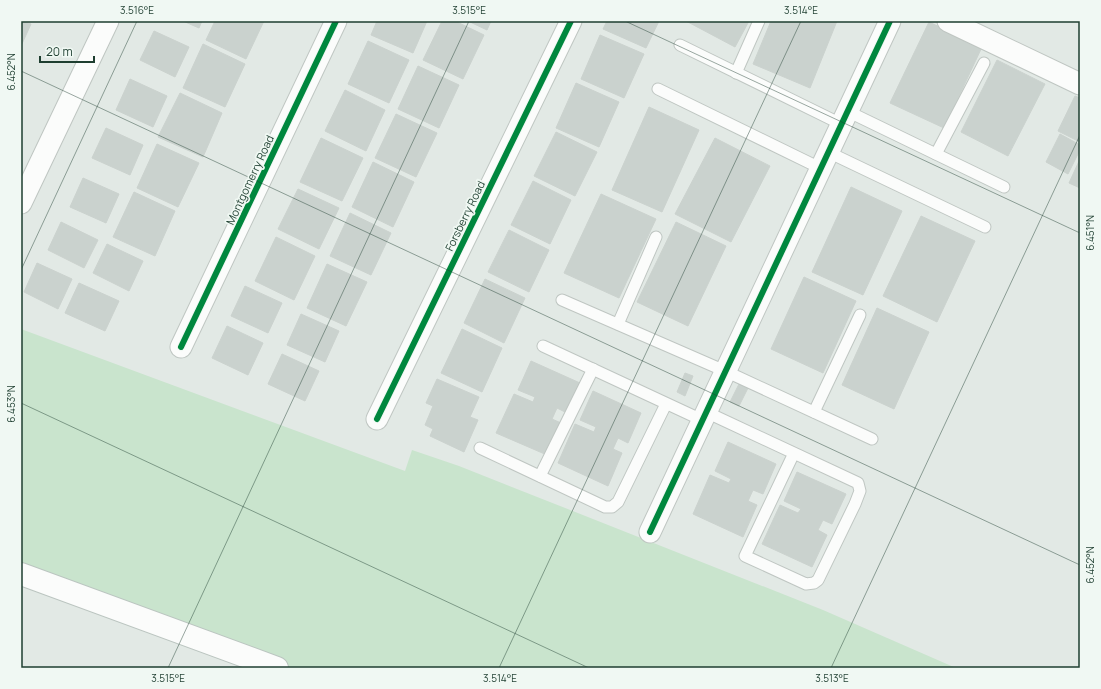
<svg xmlns="http://www.w3.org/2000/svg" width="1101" height="689" font-family="Manrope,sans-serif">
<style>
.green{fill:#c9e4cd}
.building{fill:#cad2ce;stroke:#cbd2ce}
.lines{fill:none;stroke-linecap:round;stroke-linejoin:round}
.lane-casing{stroke:#bfc6c2;stroke-width:13}
.street-casing{stroke:#bfc6c2;stroke-width:23}
.secondary-casing{stroke:#bbc5c0;stroke-width:24}
.lane{stroke:#fbfcfb;stroke-width:11}
.street{stroke:#fbfcfb;stroke-width:21}
.secondary{stroke:#fbfcfb;stroke-width:22}
.cycleway-casing{stroke:#f0f8f3;stroke-width:8}
.cycleway{stroke:#00873e;stroke-width:6}
.ticks{fill:none;stroke:#1e3e30;stroke-width:1;stroke-opacity:0.45}
.labels{text-anchor:middle;stroke-width:3.5;stroke-linejoin:round;paint-order:stroke}
.street-label{font-size:11px;fill:#1e3e30;stroke:#f0f8f3}
.neatline{fill:none;stroke:#1e3e30;stroke-width:1.5}
.ticks-label{font-size:10px;text-anchor:middle;fill:#1e3e30}
</style>
<rect width="100%" height="100%" fill="#e2e9e5"/>
<path class="green" d="M21,329L405,471L412,450L459,466L823,610L956,668H286L21,573Z"/>
<g class="building">
<path d="M21,21L31,24L21,46Z"/>
<path d="M183,21H202L199,28Z"/>
<path d="M215,21H264L246,59L206,40Z"/>
<path d="M377,21H427L413,53L371,35Z"/>
<path d="M442,21H455L484,35L463,79L423,60Z"/>
<path d="M468,21H491L487,30Z"/>
<path d="M607,21H659L646,48L603,29Z"/>
<path d="M686,21H749L735,47Z"/>
<path d="M771,21H837L810,88L753,64Z"/>
<path d="M929,22L982,47L944,128L890,103Z"/>
<path d="M154,31L189,47L175,77L140,60Z"/>
<path d="M600,35L644,54L624,98L581,79Z"/>
<path d="M368,41L409,60L389,103L348,84Z"/>
<path d="M203,44L245,64L225,107L183,88Z"/>
<path d="M997,60L1045,84L1008,156L961,132Z"/>
<path d="M418,66L459,85L439,128L398,109Z"/>
<path d="M130,79L167,96L153,127L116,110Z"/>
<path d="M576,83L619,102L599,147L556,128Z"/>
<path d="M345,90L385,110L366,151L325,131Z"/>
<path d="M180,93L222,113L203,157L158,137Z"/>
<path d="M1075,96L1080,98V142L1058,131Z"/>
<path d="M649,107L699,130L662,212L612,190Z"/>
<path d="M396,114L437,133L416,177L375,158Z"/>
<path d="M106,128L143,145L130,175L92,158Z"/>
<path d="M556,132L597,152L575,196L534,176Z"/>
<path d="M1060,134L1080,145V150L1068,174L1046,162Z"/>
<path d="M321,138L363,158L342,201L300,182Z"/>
<path d="M715,138L770,166L731,242L675,214Z"/>
<path d="M157,144L199,163L178,207L137,188Z"/>
<path d="M1080,159V188L1069,183Z"/>
<path d="M373,162L414,182L393,227L352,207Z"/>
<path d="M83,178L119,194L106,223L70,207Z"/>
<path d="M533,181L571,200L550,244L511,225Z"/>
<path d="M851,187L902,211L863,295L812,272Z"/>
<path d="M298,189L339,208L319,249L278,229Z"/>
<path d="M134,192L175,211L155,256L113,237Z"/>
<path d="M601,194L656,219L619,298L564,273Z"/>
<path d="M350,213L391,233L371,275L330,256Z"/>
<path d="M921,216L975,241L937,322L883,296Z"/>
<path d="M61,222L98,240L84,268L48,250Z"/>
<path d="M676,222L726,246L688,326L637,302Z"/>
<path d="M509,230L549,250L529,292L488,272Z"/>
<path d="M276,237L315,256L294,300L255,281Z"/>
<path d="M107,244L143,261L129,291L93,273Z"/>
<path d="M37,263L72,279L58,309L24,292Z"/>
<path d="M327,264L367,282L346,326L307,308Z"/>
<path d="M804,277L856,301L823,373L771,349Z"/>
<path d="M485,279L525,298L504,343L464,323Z"/>
<path d="M79,283L119,301L105,331L65,313Z"/>
<path d="M245,286L282,303L268,333L231,316Z"/>
<path d="M877,308L929,332L894,409L842,385Z"/>
<path d="M301,314L339,331L325,362L287,345Z"/>
<path d="M227,326L263,343L248,375L212,358Z"/>
<path d="M462,329L502,348L482,392L441,373Z"/>
<path d="M282,354L319,371L305,401L268,384Z"/>
<path d="M531,361L580,383L567,413L557,408L552,419L561,423L547,455L496,433L514,394L533,402L535,397L518,390Z"/>
<path d="M685,373L693,376L685,396L677,392Z"/>
<path d="M437,379L479,397L470,417L478,420L464,452L430,436L433,429L425,425L433,406L426,403Z"/>
<path d="M739,384L748,388L739,406L730,402Z"/>
<path d="M593,391L641,413L628,443L618,438L613,449L622,453L608,486L558,463L575,424L594,432L596,427L580,420Z"/>
<path d="M728,442L776,464L763,494L753,490L748,501L757,505L743,537L693,514L710,475L729,483L731,479L715,471Z"/>
<path d="M797,472L846,494L832,524L823,520L818,530L827,535L812,567L762,544L780,505L798,513L801,509L784,501Z"/>
</g>
<g class="lines">
<defs>
<g id="lane">
<path d="M680,45L841,124"/>
<path d="M736,73L759,21"/>
<path d="M658,89L820,168"/>
<path d="M847,111L1004,187"/>
<path d="M828,152L985,227"/>
<path d="M936,154L984,63"/>
<path d="M562,300L725,371L872,439"/>
<path d="M618,324L656,237"/>
<path d="M543,346L702,420"/>
<path d="M706,412L858,483L860,491L855,504L818,580L814,583L806,584L745,556L794,453"/>
<path d="M814,412L860,315"/>
<path d="M480,448L605,507H612L618,502L666,404"/>
<path d="M540,476L593,369"/>
</g>
<g id="street">
<path d="M948,21L1080,84"/>
<path d="M21,203L108,21"/>
<path d="M181,347L336,21"/>
<path d="M377,419L571,21"/>
<path d="M650,532L890,21"/>
</g>
<path id="secondary" d="M21,574L277,668"/>
</defs>
<use href="#lane" class="lane-casing"/>
<use href="#street" class="street-casing"/>
<use href="#secondary" class="secondary-casing"/>
<use href="#lane" class="lane"/>
<use href="#street" class="street"/>
<use href="#secondary" class="secondary"/>
<defs>
<g id="cycleway">
<path d="M181,347L336,21"/>
<path d="M377,419L571,21"/>
<path d="M650,532L890,21"/>
</g>
</defs>
<use href="#cycleway" class="cycleway-casing"/>
<use href="#cycleway" class="cycleway"/>
</g>
<path class="ticks" d="M625,21L1080,233M21,71L1080,565M21,270L137,21M21,403L589,668M168,668L469,21M499,668L801,21M831,668L1080,135"/>
<g class="labels">
<g class="street-label">
<text transform="translate(250 180) rotate(-65)" y="4">Montgomerry Road</text>
<text transform="translate(465 216) rotate(-64)" y="4">Forsberry Road</text>
</g>
</g>
<rect width="1101" height="689" fill="none" stroke="#f0f8f3" stroke-width="44"/>
<path d="M40 56v6h54v-6" fill="none" stroke="#1e3e30" stroke-width="2"/>
<text x="46" y="56" font-size="12" fill="#1e3e30" stroke="#f0f8f3" stroke-width="3" paint-order="stroke">20 m</text>
<rect x="22" y="22" width="1057" height="645" class="neatline"/>
<g class="ticks-label">
<text x="137" y="14">3.516°E</text>
<text x="469" y="14">3.515°E</text>
<text x="801" y="14">3.514°E</text>
<text transform="translate(11 72) rotate(-90)" y="4">6.452°N</text>
<text transform="translate(1090 233) rotate(-90)" y="4">6.451°N</text>
<text transform="translate(11 404) rotate(-90)" y="4">6.453°N</text>
<text transform="translate(1090 565) rotate(-90)" y="4">6.452°N</text>
<text x="168" y="682">3.515°E</text>
<text x="500" y="682">3.514°E</text>
<text x="832" y="682">3.513°E</text>
</g>
</svg>
